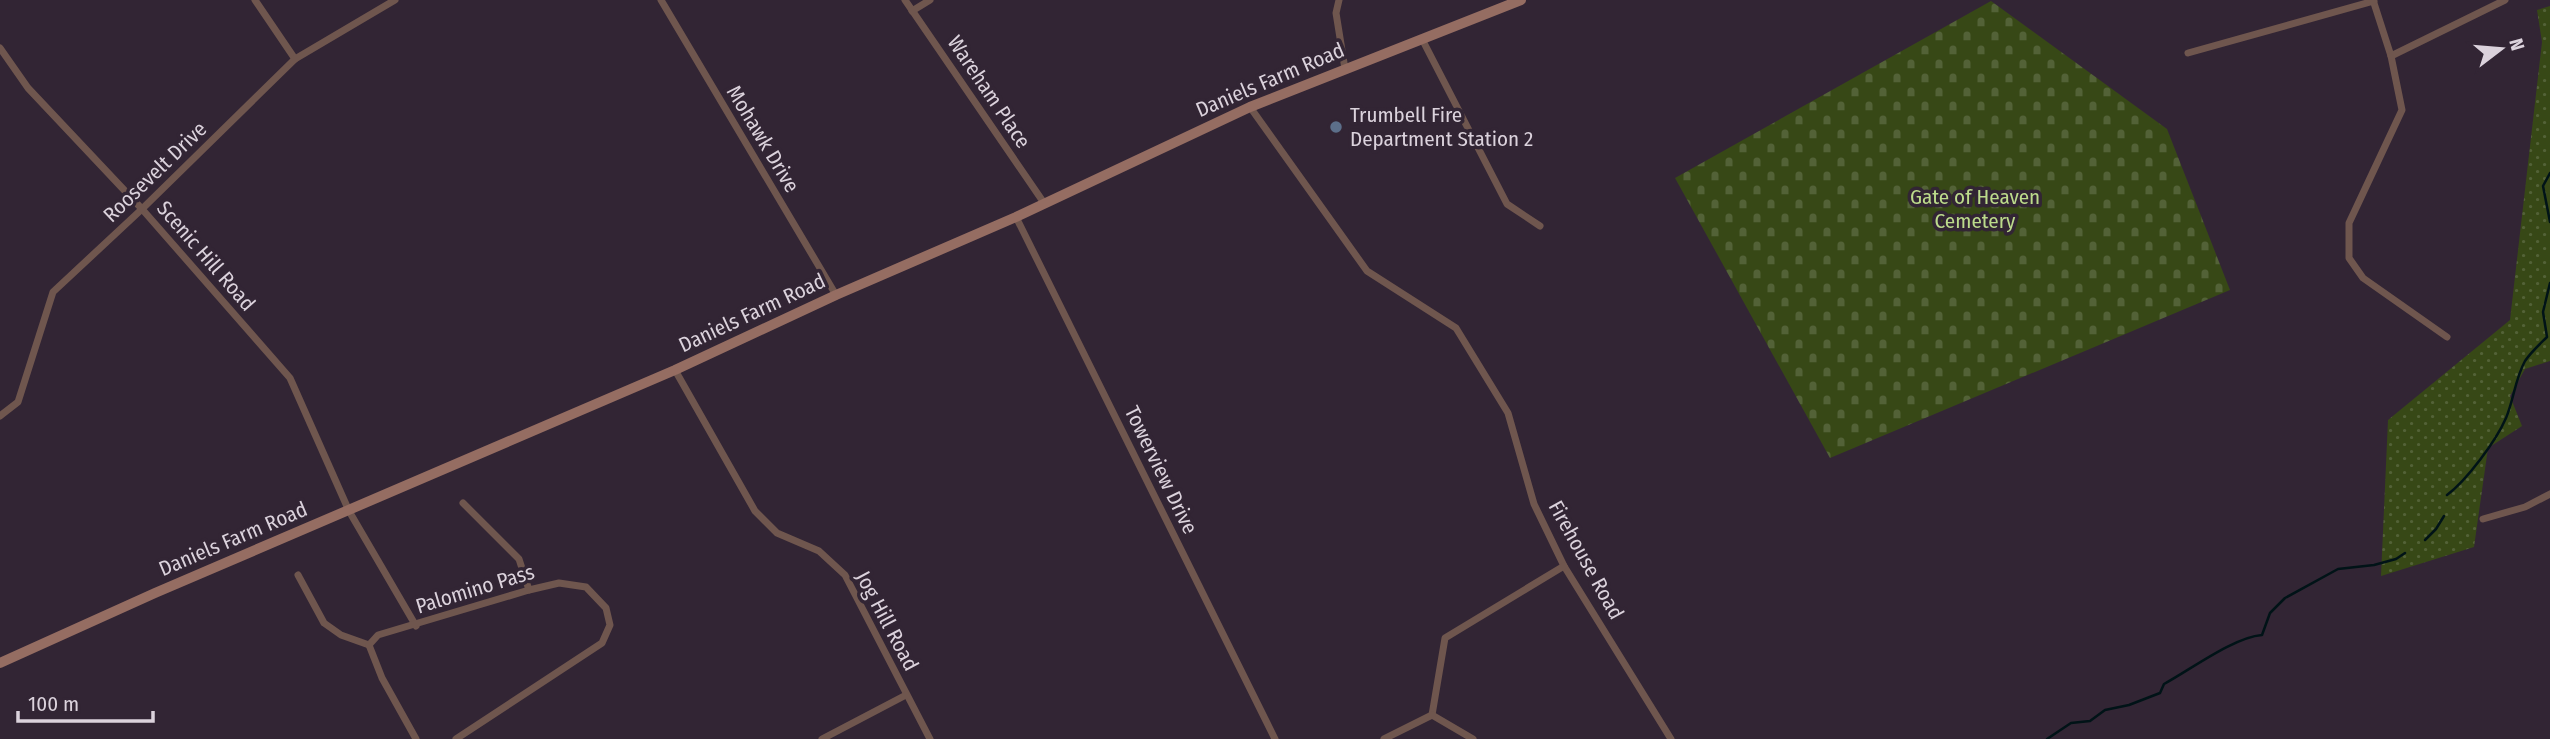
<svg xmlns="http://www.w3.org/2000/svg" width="2550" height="739" font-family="'Fira Sans Condensed',sans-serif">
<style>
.grass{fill:url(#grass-dots)}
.cemetery{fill:url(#cemetery-stones)}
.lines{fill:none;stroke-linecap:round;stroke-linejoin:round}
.stream{stroke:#001317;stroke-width:2.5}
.minor{stroke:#6f564e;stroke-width:7}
.secondary{stroke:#956d62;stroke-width:10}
.service-dot{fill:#5c6f8a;stroke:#322534;stroke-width:2.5}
.labels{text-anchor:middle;stroke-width:7;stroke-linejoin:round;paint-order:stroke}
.street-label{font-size:21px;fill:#dbd2dc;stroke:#322534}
.poi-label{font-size:21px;fill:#dbd2dc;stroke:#322534;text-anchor:start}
.park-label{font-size:21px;fill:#bcdb8b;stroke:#322534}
</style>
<defs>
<pattern id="grass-dots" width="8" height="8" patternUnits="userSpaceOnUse" patternTransform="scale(1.75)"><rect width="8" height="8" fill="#374816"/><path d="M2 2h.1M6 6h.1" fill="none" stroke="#536237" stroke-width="1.8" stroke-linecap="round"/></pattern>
<pattern id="cemetery-stones" width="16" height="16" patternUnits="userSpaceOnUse" patternTransform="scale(1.75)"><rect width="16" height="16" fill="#374816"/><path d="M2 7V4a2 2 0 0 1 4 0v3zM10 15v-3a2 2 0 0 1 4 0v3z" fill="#536237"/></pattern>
</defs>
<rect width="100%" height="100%" fill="#322534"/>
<path class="grass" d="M2550,6V361L2525,369L2510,396L2522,426L2488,448L2474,547L2381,576L2388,420L2510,320L2542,42L2537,10Z"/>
<path class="cemetery" d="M1991,1L2167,129L2230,290L1830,458L1675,178Z"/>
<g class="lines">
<g class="stream">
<path d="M2550,173L2543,186L2550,222"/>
<path d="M2447,495C2467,480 2496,441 2506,418C2514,399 2515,379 2525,361C2531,352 2540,344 2547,337L2543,312L2550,283"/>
<path d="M2425,540L2436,529L2444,516"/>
<path d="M2047,739L2071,723L2090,721L2105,710L2129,705L2160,693L2164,684C2190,670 2234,637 2262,635L2270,613L2285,598L2338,569L2374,565L2396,559L2405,553"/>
</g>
<g class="minor">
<path d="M255,0L295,59"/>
<path d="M661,0L836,295"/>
<path d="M905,0L1044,203"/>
<path d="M1339,0L1336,13L1345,69"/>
<path d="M2373,0L2391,56L2402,110L2349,223V258L2363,278L2447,337"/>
<path d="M912,11L930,0"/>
<path d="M1422,39L1507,204L1540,226"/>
<path d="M0,48L28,88L142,209L290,378L349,511L416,626"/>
<path d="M2188,53L2374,1"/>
<path d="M2391,56L2505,0"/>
<path d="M1250,107L1367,271L1456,328L1508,413L1534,504L1564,566L1671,739"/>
<path d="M1016,217L1275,739"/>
<path d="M675,370L755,511L777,533L819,551L845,575L930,739"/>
<path d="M0,416L18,402L53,292L142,209L295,59L395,0"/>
<path d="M463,503L519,559L529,590"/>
<path d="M2483,519L2525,507L2550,494"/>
<path d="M298,575L324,623L341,635L369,645"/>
<path d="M1432,715L1445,638L1564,566"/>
<path d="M1432,715L1473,739"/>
<path d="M416,739L382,678L369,645L378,635L529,590L559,583L586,587L606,608L610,625L602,643L456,739"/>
<path d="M822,739L906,695"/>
<path d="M1384,739L1432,715"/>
</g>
<path class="secondary" d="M0,663L155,593L675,370L836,295L1016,217L1250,107L1521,0"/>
</g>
<circle class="service-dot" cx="1336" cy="127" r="7"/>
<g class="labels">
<g class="street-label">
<text transform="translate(1270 80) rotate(-23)" y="7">Daniels Farm Road</text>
<text transform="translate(989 92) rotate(56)" y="7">Wareham Place</text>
<text transform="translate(763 139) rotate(59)" y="7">Mohawk Drive</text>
<text transform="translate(155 172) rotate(-44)" y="7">Roosevelt Drive</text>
<text transform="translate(206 256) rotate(49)" y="7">Scenic Hill Road</text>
<text transform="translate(752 313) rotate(-25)" y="7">Daniels Farm Road</text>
<text transform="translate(1161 470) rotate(64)" y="7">Towerview Drive</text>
<text transform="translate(233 539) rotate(-23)" y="7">Daniels Farm Road</text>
<text transform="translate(1586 560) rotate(61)" y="7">Firehouse Road</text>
<text transform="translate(475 589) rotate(-17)" y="7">Palomino Pass</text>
<text transform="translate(887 621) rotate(62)" y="7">Jog Hill Road</text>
</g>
<g class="poi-label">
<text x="1350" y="122">Trumbell Fire<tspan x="1350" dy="24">Department Station 2</tspan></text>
</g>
<g class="park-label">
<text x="1975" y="204">Gate of Heaven<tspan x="1975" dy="24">Cemetery</tspan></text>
</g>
</g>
<g transform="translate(2501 49) rotate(74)" stroke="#322534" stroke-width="5" paint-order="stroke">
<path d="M0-5L12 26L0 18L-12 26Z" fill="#dbd2dc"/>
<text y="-10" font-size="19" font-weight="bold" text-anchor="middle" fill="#dbd2dc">N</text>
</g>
<path d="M18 711v10h135v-10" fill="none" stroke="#dbd2dc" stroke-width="3.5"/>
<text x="28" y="711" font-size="21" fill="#dbd2dc" stroke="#322534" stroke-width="5" paint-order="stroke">100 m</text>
</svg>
